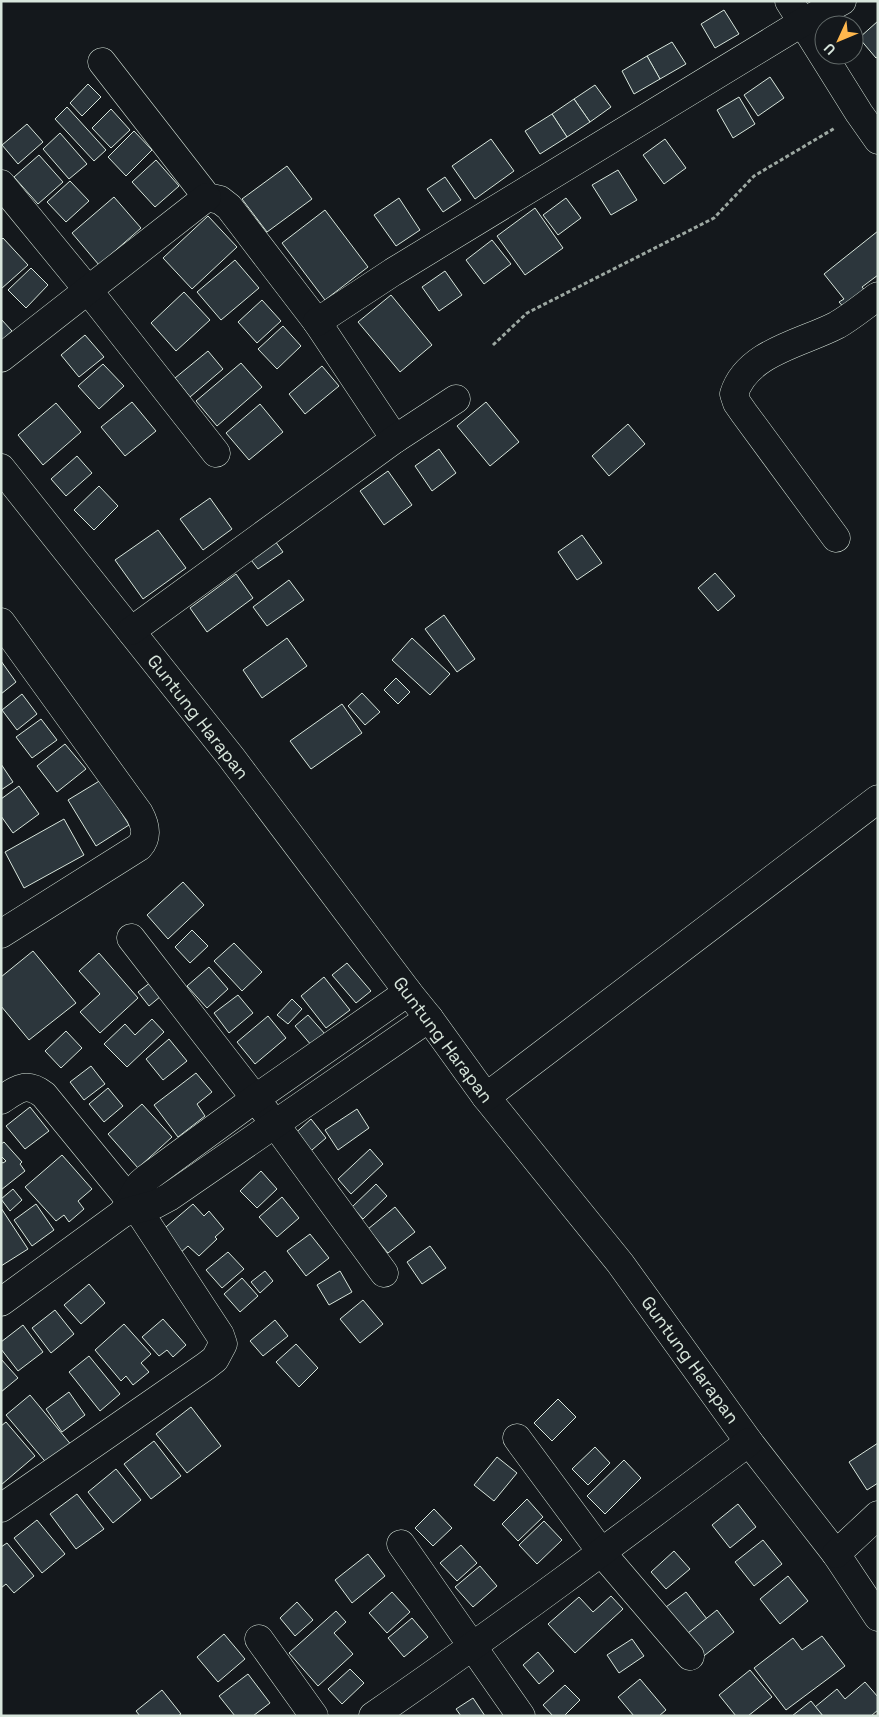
<svg xmlns="http://www.w3.org/2000/svg" width="879" height="1717" font-family="'Space Grotesk',sans-serif">
<style>
.building{fill:#2c363c;stroke:#d8e6dc}
.lines{fill:none;stroke-linecap:round;stroke-linejoin:round}
.minor-casing{stroke:#d8e6dc;stroke-width:29}
.path{stroke:#9da8a2;stroke-width:3;stroke-dasharray:4 2.5;stroke-linecap:butt}
.minor{stroke:#14181c;stroke-width:28}
.labels{text-anchor:middle;stroke-width:4;stroke-linejoin:round;paint-order:stroke}
.street-label{font-size:18px;fill:#d8e6dc;stroke:#14181c}
</style>
<rect width="100%" height="100%" fill="#14181c"/>
<g class="building">
<path d="M724,10L739,34L715,48L701,24Z"/>
<path d="M878,21V57L876,58L859,38Z"/>
<path d="M672,42L686,64L660,79L647,56Z"/>
<path d="M647,56L660,79L634,94L622,71Z"/>
<path d="M770,77L784,98L758,116L744,95Z"/>
<path d="M88,84L101,97L82,116L70,103Z"/>
<path d="M595,85L611,107L590,122L574,99Z"/>
<path d="M739,97L755,124L733,138L717,110Z"/>
<path d="M574,99L590,122L567,137L552,114Z"/>
<path d="M67,107L106,150L94,161L55,119Z"/>
<path d="M111,109L130,130L111,148L92,128Z"/>
<path d="M552,114L567,137L540,154L525,131Z"/>
<path d="M27,124L43,142L18,164L2,145Z"/>
<path d="M134,131L152,150L126,176L108,157Z"/>
<path d="M60,133L87,164L69,179L43,149Z"/>
<path d="M491,139L514,171L475,199L452,166Z"/>
<path d="M665,139L686,168L664,184L643,155Z"/>
<path d="M39,155L63,182L38,204L14,177Z"/>
<path d="M156,160L179,186L155,207L132,182Z"/>
<path d="M287,166L312,199L267,232L242,199Z"/>
<path d="M618,170L637,200L611,215L592,185Z"/>
<path d="M445,177L461,200L443,212L427,189Z"/>
<path d="M70,181L89,201L66,222L47,202Z"/>
<path d="M114,197L141,228L99,265L72,233Z"/>
<path d="M399,198L420,230L396,246L374,215Z"/>
<path d="M566,198L581,218L558,235L543,215Z"/>
<path d="M535,208L563,248L525,275L497,236Z"/>
<path d="M325,210L368,267L325,300L282,243Z"/>
<path d="M208,216L237,247L192,289L163,258Z"/>
<path d="M878,231V275L862,287L868,294L847,311L839,302L844,299L824,274Z"/>
<path d="M3,238L28,265L1,289V240Z"/>
<path d="M492,240L511,264L484,284L466,260Z"/>
<path d="M235,260L259,288L221,320L197,292Z"/>
<path d="M31,268L48,285L26,308L8,290Z"/>
<path d="M445,271L462,295L439,311L422,287Z"/>
<path d="M184,292L210,320L176,351L151,323Z"/>
<path d="M391,295L432,345L400,372L358,322Z"/>
<path d="M262,300L281,321L257,343L238,322Z"/>
<path d="M1,319L12,331L1,341Z"/>
<path d="M283,326L301,346L277,369L258,349Z"/>
<path d="M85,335L104,357L79,377L61,355Z"/>
<path d="M208,351L223,369L190,397L175,378Z"/>
<path d="M241,363L262,387L217,426L196,401Z"/>
<path d="M103,364L124,386L99,409L78,386Z"/>
<path d="M322,366L339,386L305,414L289,394Z"/>
<path d="M132,402L156,431L125,456L101,427Z"/>
<path d="M486,402L519,442L490,466L457,426Z"/>
<path d="M56,403L81,432L43,465L18,435Z"/>
<path d="M260,404L283,432L249,460L226,433Z"/>
<path d="M628,424L645,444L609,476L592,456Z"/>
<path d="M439,449L456,473L432,491L415,466Z"/>
<path d="M77,456L92,473L66,496L51,479Z"/>
<path d="M388,471L412,505L384,525L360,491Z"/>
<path d="M99,486L118,506L94,530L74,510Z"/>
<path d="M210,498L232,529L203,550L180,519Z"/>
<path d="M158,530L186,568L143,599L115,560Z"/>
<path d="M270,534L283,552L258,569L245,552Z"/>
<path d="M582,535L602,563L577,580L558,552Z"/>
<path d="M715,573L735,596L718,611L698,588Z"/>
<path d="M236,574L253,598L207,632L190,608Z"/>
<path d="M289,580L304,600L267,626L253,607Z"/>
<path d="M444,615L475,659L457,672L425,629Z"/>
<path d="M287,638L307,666L262,698L243,670Z"/>
<path d="M412,638L450,674L430,695L392,660Z"/>
<path d="M1,661L16,682L1,694Z"/>
<path d="M396,678L410,692L398,704L384,690Z"/>
<path d="M362,693L380,712L365,725L348,706Z"/>
<path d="M22,694L37,714L17,730L2,710Z"/>
<path d="M342,704L362,733L311,769L290,741Z"/>
<path d="M41,719L57,740L32,758L16,737Z"/>
<path d="M65,744L86,769L57,792L37,766Z"/>
<path d="M1,764L13,782L1,790Z"/>
<path d="M101,780L129,825L96,846L68,800Z"/>
<path d="M19,786L39,814L13,833L1,816V799Z"/>
<path d="M64,819L84,855L24,888L5,852Z"/>
<path d="M183,882L204,905L168,939L147,915Z"/>
<path d="M192,930L208,946L190,963L175,947Z"/>
<path d="M234,943L262,972L242,991L214,961Z"/>
<path d="M33,951L76,1003L29,1040L1,1006V977Z"/>
<path d="M99,953L138,998L100,1033L80,1012L100,994L79,971Z"/>
<path d="M347,963L371,991L356,1003L332,975Z"/>
<path d="M209,967L228,989L207,1008L187,986Z"/>
<path d="M324,977L350,1010L326,1028L301,996Z"/>
<path d="M151,982L161,996L149,1006L138,992Z"/>
<path d="M238,995L253,1013L229,1033L214,1013Z"/>
<path d="M292,999L302,1009L288,1024L277,1015Z"/>
<path d="M308,1015L325,1034L312,1046L295,1026Z"/>
<path d="M268,1016L286,1038L255,1064L237,1042Z"/>
<path d="M152,1019L164,1032L127,1067L104,1044L125,1024L135,1035Z"/>
<path d="M66,1031L82,1048L61,1068L45,1051Z"/>
<path d="M169,1039L187,1061L163,1080L146,1059Z"/>
<path d="M91,1066L105,1084L84,1100L70,1082Z"/>
<path d="M196,1073L212,1092L197,1104L205,1116L178,1137L154,1105Z"/>
<path d="M108,1088L123,1106L104,1122L89,1104Z"/>
<path d="M142,1104L172,1137L138,1168L108,1134Z"/>
<path d="M30,1107L49,1131L25,1149L6,1126Z"/>
<path d="M357,1109L369,1128L338,1150L325,1130Z"/>
<path d="M311,1119L326,1138L306,1155L291,1137Z"/>
<path d="M4,1142L22,1162L20,1164L25,1171L1,1190V1162L3,1163L6,1161L1,1156V1144Z"/>
<path d="M370,1149L383,1164L351,1194L338,1179Z"/>
<path d="M62,1155L92,1189L78,1201L84,1209L69,1222L64,1215L56,1221L25,1187Z"/>
<path d="M261,1171L277,1189L257,1208L240,1191Z"/>
<path d="M376,1184L387,1196L363,1219L352,1207Z"/>
<path d="M13,1189L22,1200L10,1211L1,1199Z"/>
<path d="M282,1197L299,1218L277,1237L259,1217Z"/>
<path d="M36,1204L54,1230L32,1246L14,1220Z"/>
<path d="M193,1204L204,1216L209,1211L224,1229L215,1237L217,1239L199,1256L188,1246L179,1254L160,1232Z"/>
<path d="M395,1207L415,1232L388,1253L368,1229Z"/>
<path d="M1,1208L28,1249L1,1266Z"/>
<path d="M310,1234L329,1258L306,1276L287,1251Z"/>
<path d="M430,1246L446,1268L422,1284L407,1262Z"/>
<path d="M228,1252L244,1269L222,1288L206,1270Z"/>
<path d="M265,1271L273,1281L260,1293L251,1282Z"/>
<path d="M340,1271L352,1292L329,1305L317,1285Z"/>
<path d="M242,1278L258,1296L240,1312L224,1294Z"/>
<path d="M89,1284L105,1303L81,1324L64,1305Z"/>
<path d="M363,1300L383,1324L360,1343L340,1319Z"/>
<path d="M55,1310L74,1334L51,1353L32,1328Z"/>
<path d="M163,1319L186,1345L173,1357L167,1350L159,1356L142,1337Z"/>
<path d="M275,1320L288,1336L263,1356L250,1341Z"/>
<path d="M124,1324L151,1354L141,1363L149,1372L133,1385L126,1376L121,1381L95,1350Z"/>
<path d="M23,1325L43,1352L18,1371L1,1349V1342Z"/>
<path d="M296,1344L318,1368L299,1387L276,1362Z"/>
<path d="M89,1356L120,1394L100,1411L69,1372Z"/>
<path d="M1,1359L18,1378L1,1392Z"/>
<path d="M69,1392L85,1415L62,1432L46,1409Z"/>
<path d="M30,1395L73,1447L49,1466L6,1415Z"/>
<path d="M558,1399L576,1417L552,1441L534,1423Z"/>
<path d="M191,1407L221,1446L187,1473L156,1434Z"/>
<path d="M6,1422L35,1456L1,1485V1426Z"/>
<path d="M154,1441L181,1476L151,1499L124,1464Z"/>
<path d="M878,1443V1483L867,1490L849,1462Z"/>
<path d="M595,1447L610,1463L588,1485L572,1469Z"/>
<path d="M497,1457L517,1473L494,1501L474,1485Z"/>
<path d="M624,1460L641,1478L605,1514L587,1496Z"/>
<path d="M116,1469L141,1500L113,1523L88,1492Z"/>
<path d="M77,1494L104,1529L76,1549L50,1514Z"/>
<path d="M527,1499L543,1517L518,1541L502,1524Z"/>
<path d="M738,1504L756,1527L730,1548L712,1525Z"/>
<path d="M434,1509L452,1528L433,1546L415,1528Z"/>
<path d="M37,1520L65,1554L42,1573L14,1538Z"/>
<path d="M544,1521L562,1540L537,1564L519,1545Z"/>
<path d="M763,1540L782,1564L754,1586L735,1562Z"/>
<path d="M7,1543L34,1576L14,1593L6,1584L1,1588V1547Z"/>
<path d="M461,1545L477,1563L457,1581L440,1563Z"/>
<path d="M674,1551L690,1569L666,1589L651,1572Z"/>
<path d="M368,1554L385,1576L352,1603L335,1580Z"/>
<path d="M480,1566L497,1586L473,1607L455,1587Z"/>
<path d="M788,1576L808,1601L780,1624L760,1599Z"/>
<path d="M392,1592L410,1612L387,1633L369,1613Z"/>
<path d="M686,1592L707,1619L683,1637L662,1610Z"/>
<path d="M611,1596L623,1609L575,1653L548,1624L579,1597L593,1612Z"/>
<path d="M297,1602L313,1620L295,1636L280,1618Z"/>
<path d="M717,1610L734,1632L700,1659L683,1637Z"/>
<path d="M336,1611L346,1622L334,1633L353,1654L318,1686L289,1653Z"/>
<path d="M412,1618L428,1637L404,1657L388,1638Z"/>
<path d="M224,1634L245,1659L218,1682L197,1657Z"/>
<path d="M822,1636L845,1666L786,1710L754,1668L793,1638L802,1650Z"/>
<path d="M632,1639L644,1656L619,1673L607,1655Z"/>
<path d="M538,1652L554,1671L539,1684L523,1665Z"/>
<path d="M350,1669L364,1683L342,1704L328,1689Z"/>
<path d="M750,1670L772,1697L748,1716H736L719,1695Z"/>
<path d="M248,1674L270,1703L253,1716H235L219,1696Z"/>
<path d="M640,1679L666,1710L659,1716H634L618,1697Z"/>
<path d="M865,1682L878,1697V1710L871,1716H823L815,1707L837,1689L845,1699Z"/>
<path d="M565,1685L580,1700L564,1716H553L543,1705Z"/>
<path d="M162,1690L181,1714L178,1716H140L136,1711Z"/>
<path d="M473,1698L485,1716H461L456,1709Z"/>
<path d="M811,1701L823,1716H792Z"/>
</g>
<g class="lines">
<defs>
<g id="minor">
<path d="M789,1L859,113L878,140"/>
<path d="M102,62L207,197L220,200L229,207L317,322L395,439"/>
<path d="M1,184L88,290L216,453"/>
<path d="M317,322L393,272L803,22L842,1"/>
<path d="M1,358L207,197"/>
<path d="M1,468L231,757L408,992L429,1018L486,1097L620,1263L749,1442L836,1554L878,1617"/>
<path d="M836,538L744,413L737,403L734,394C747,352 803,343 837,325C851,317 864,306 878,296"/>
<path d="M1,622L139,813C145,824 149,836 139,847L1,934"/>
<path d="M131,631L395,439L456,399"/>
<path d="M131,938L275,1124L384,1273"/>
<path d="M486,1097L878,799"/>
<path d="M1,1100C18,1089 26,1081 44,1095L138,1210L220,1335L223,1344L215,1359L206,1366L1,1508"/>
<path d="M123,1213L140,1184L147,1178L256,1098L408,992"/>
<path d="M1,1302L123,1213L156,1204L169,1197L429,1018"/>
<path d="M517,1438L602,1553L690,1656"/>
<path d="M401,1544L521,1716"/>
<path d="M836,1554L878,1515"/>
<path d="M259,1639L314,1716"/>
<path d="M373,1716C501,1628 625,1535 749,1442"/>
</g>
</defs>
<use href="#minor" class="minor-casing"/>
<path class="path" d="M493,345L527,313L714,218L754,176L835,128"/>
<use href="#minor" class="minor"/>
</g>
<g class="labels">
<g class="street-label">
<text transform="translate(198 717) rotate(52)" y="6">Guntung Harapan</text>
<text transform="translate(443 1040) rotate(53)" y="6">Guntung Harapan</text>
<text transform="translate(690 1360) rotate(54)" y="6">Guntung Harapan</text>
</g>
</g>
<rect width="879" height="1717" fill="none" stroke="#d8e6dc" stroke-width="5"/>
<g transform="translate(839 40) rotate(226)"><circle r="24" fill="#14181c" stroke="#626a69"/>
<path d="M0-4L9 19L0 12L-9 19Z" fill="#ffb74d"/>
<text y="-8" font-size="14" font-weight="bold" text-anchor="middle" fill="#d8e6dc">U</text>
</g>
</svg>
